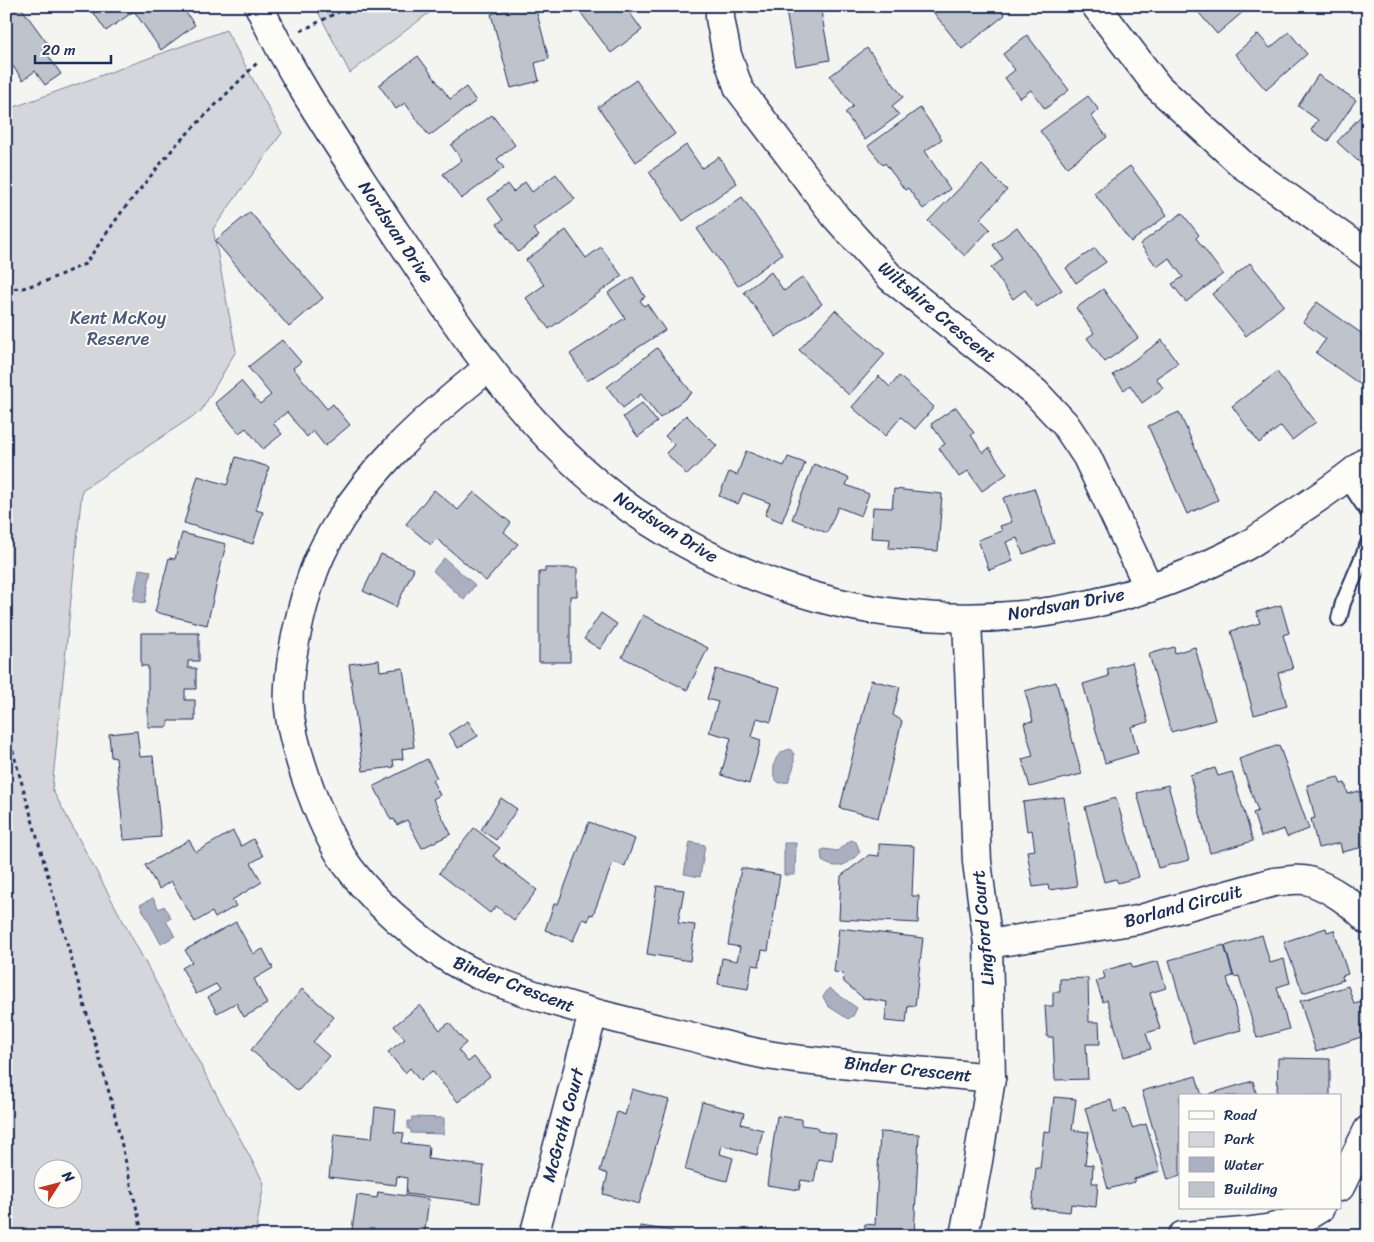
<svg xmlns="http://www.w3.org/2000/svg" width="1374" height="1242" font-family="Sriracha,sans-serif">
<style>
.green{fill:#d4d6db;stroke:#78829c;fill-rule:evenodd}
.water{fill:#aab0bf;stroke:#717c98}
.building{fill:#bfc3cc;stroke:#1b2f5e}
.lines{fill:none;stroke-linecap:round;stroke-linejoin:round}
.lane-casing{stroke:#1b2f5e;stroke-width:18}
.street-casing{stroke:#1b2f5e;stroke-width:31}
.secondary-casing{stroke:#1b2f5e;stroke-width:31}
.path{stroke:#1b2f5e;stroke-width:3;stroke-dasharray:4 4;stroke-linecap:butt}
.lane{stroke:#fdfcf7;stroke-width:14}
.street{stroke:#fdfcf7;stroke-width:28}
.secondary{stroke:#fdfcf7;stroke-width:28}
.labels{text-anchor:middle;stroke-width:4;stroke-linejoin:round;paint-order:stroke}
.street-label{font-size:18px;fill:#1b2f5e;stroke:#fdfcf7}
.park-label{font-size:18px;fill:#49597d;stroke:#fdfcf7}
</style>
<rect width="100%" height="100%" fill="#f4f4f1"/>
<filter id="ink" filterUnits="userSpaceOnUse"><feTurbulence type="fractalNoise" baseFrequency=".02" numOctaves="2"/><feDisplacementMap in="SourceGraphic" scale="10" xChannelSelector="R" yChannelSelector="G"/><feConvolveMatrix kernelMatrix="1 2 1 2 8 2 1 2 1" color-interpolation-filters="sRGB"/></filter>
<g filter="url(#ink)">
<g class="green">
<path d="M315,6H438L350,73Z"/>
<path d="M226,30L282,133L213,229L236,351L201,411L82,490L52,789L264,1183L255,1236H6V110ZM42,1170H72V1200H42Z"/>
</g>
<g class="water">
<path d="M444,558L475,585L464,600L433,571Z"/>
<path d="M139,569L151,571L145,603L133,601Z"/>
<path d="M790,749L794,754V766L788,782L779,783L774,778C773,764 774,753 790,749Z"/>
<path d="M851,840L856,842L860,852C848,865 838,871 822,861L821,851L824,849L837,851Z"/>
<path d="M690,842L705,845L700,877L684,874Z"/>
<path d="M784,843H796L795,875H784Z"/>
<path d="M153,898L159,909L164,906L171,918L166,921L175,936L161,944L140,905Z"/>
<path d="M829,988L857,1008L853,1016L848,1019L828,1006L823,997Z"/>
<path d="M412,1117L444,1118V1134L411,1133V1129H408V1121H412Z"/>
</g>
<g class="building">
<path d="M6,6H9L13,11L20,6L47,43L42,47L61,74L45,85L35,71L23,80L6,57Z"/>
<path d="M89,6H181L195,25L161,50L134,11L106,31Z"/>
<path d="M521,6H535L549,59L535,63L539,81L511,88L491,14Z"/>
<path d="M582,6H625L642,30L611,53L578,9Z"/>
<path d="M785,6H820L830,60L796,66Z"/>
<path d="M942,6H999L1005,15L962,49L934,13Z"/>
<path d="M1193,6H1239L1244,11L1217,34Z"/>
<path d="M1289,32L1307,54L1266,90L1235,54L1258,34L1270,48Z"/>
<path d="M1027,35L1069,90L1045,109L1031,90L1020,98L1005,78L1015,70L1003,54Z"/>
<path d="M867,48L903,97L892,106L899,115L865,140L845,113L853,106L830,76Z"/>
<path d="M418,56L450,99L466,87L476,101L429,136L405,103L396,109L379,85Z"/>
<path d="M1318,75L1356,100L1328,141L1311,130L1318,120L1298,106Z"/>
<path d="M636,80L675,134L636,162L598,107Z"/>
<path d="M1088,96L1099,110L1091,116L1107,137L1067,167L1040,131Z"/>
<path d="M920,108L942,139L925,151L950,189L923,209L908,188L905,190L885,163L883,165L868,146Z"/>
<path d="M1368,108V170L1337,142Z"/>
<path d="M492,115L515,145L497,159L504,168L461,199L443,174L462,160L451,145Z"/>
<path d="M686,145L702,168L719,157L737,183L683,221L649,172Z"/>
<path d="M982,165L1007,190L980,219L990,229L965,256L928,221Z"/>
<path d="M1130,166L1167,215L1131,242L1094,193Z"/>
<path d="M556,174L575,199L533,229L539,236L518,252L497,224L503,220L488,199L507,184L513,192L525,182L532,192Z"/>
<path d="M742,197L782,254L738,286L697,229Z"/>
<path d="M250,212L323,298L289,327L215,241Z"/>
<path d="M1182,213L1199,235L1196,238L1223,274L1186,302L1172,284L1183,277L1169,258L1157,267L1140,244Z"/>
<path d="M1017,227L1062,290L1037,307L1025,290L1013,299L991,268L1003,259L993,245Z"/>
<path d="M566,230L586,258L601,247L622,276L549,329L526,298L544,285L526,260Z"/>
<path d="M1095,248L1106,262L1076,283L1066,268Z"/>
<path d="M1250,263L1284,305L1246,336L1212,294Z"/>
<path d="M771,272L784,291L803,277L822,304L776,337L744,292Z"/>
<path d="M633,277L645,297L640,300L644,306L647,304L665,330L587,381L570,354L625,318L608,293Z"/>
<path d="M1103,289L1138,338L1105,362L1087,338L1094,333L1076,308Z"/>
<path d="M1317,302L1368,338V390L1316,353L1326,339L1303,322Z"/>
<path d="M835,310L885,354L849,395L799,350Z"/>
<path d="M282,340L301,362L293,368L327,409L333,404L350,425L325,446L313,431L307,437L287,412L273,423L282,434L263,449L246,428L239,433L215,403L241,381L260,404L271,395L248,367Z"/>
<path d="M1162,340L1178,363L1156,378L1163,388L1142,403L1130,385L1124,390L1113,375Z"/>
<path d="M657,348L692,393L660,418L641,394L623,408L607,387Z"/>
<path d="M1277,372L1316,422L1292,440L1281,426L1259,443L1232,406Z"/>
<path d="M879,376L890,387L899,376L934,407L915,429L901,417L885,436L852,407Z"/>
<path d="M642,403L657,422L638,437L623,417Z"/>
<path d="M956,407L974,433L971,435L983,453L989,448L1007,474L982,491L968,471L959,477L939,448L945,444L931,424Z"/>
<path d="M1179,412L1218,500L1187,514L1148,426Z"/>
<path d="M686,415L717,446L687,475L666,453L674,445L665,436Z"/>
<path d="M746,451L784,466L788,457L805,463L782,522L765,515L770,503L743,493L738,504L719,496L729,472L737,475Z"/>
<path d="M236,457L269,467L256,510L263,512L253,544L184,523L198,476L227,485Z"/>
<path d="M814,464L849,478L846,485L869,494L861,516L838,507L827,533L792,519Z"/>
<path d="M1034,488L1054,543L1023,554L1017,538L1006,542L1013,561L989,570L978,540L1002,531L1000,526L1012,522L1003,498Z"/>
<path d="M894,489L942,494L938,551L889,548L890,539L871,538L873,507L892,508Z"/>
<path d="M434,490L458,510L474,492L511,523L504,532L518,544L486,581L437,539L431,545L406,524Z"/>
<path d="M182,533L226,544L207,625L155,612L169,558L175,559Z"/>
<path d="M381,554L414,569L396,607L363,591Z"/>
<path d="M545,568H577V596H570V662H539V572H545Z"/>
<path d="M1281,605L1289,633L1283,635L1293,669L1278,673L1287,706L1254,715L1231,631L1260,623L1256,612Z"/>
<path d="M601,613L617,624L600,649L584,639Z"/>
<path d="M643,615L708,648L687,690L622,657Z"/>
<path d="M141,633H199V661H188V668H196V689H185V700H195V721H168V727H148V666H141Z"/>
<path d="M1174,647L1175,653L1195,647L1215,720L1171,732L1149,654Z"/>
<path d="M379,660L380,671L403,668L414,747L402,749L403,759L393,760L394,767L363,771L349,664Z"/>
<path d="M1132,662L1148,722L1131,727L1138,753L1105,763L1083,684L1109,676L1107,669Z"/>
<path d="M716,669L780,687L771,722L757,718L752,737L761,740L749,784L721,775L731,738L709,732L718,702L707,699Z"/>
<path d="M871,680L900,687L893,715L902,721L878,818L840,808Z"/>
<path d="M1056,682L1082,774L1030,787L1022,759L1033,756L1024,723L1033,721L1025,691Z"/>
<path d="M468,721L478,736L458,748L449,733Z"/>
<path d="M137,731L140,757L153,756L161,837L124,840L116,758L111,757L109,734Z"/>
<path d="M1279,745L1309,829L1287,837L1284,829L1261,837L1253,813L1258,811L1239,759Z"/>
<path d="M427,759L437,778L432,780L440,795L433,799L451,834L422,848L407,820L397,825L394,819L391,820L374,786Z"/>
<path d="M1215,768L1218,776L1232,772L1253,841L1210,853L1190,775Z"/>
<path d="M1338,777L1341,784L1345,783L1348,794L1359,791L1361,802L1368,800V846L1342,852L1340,843L1318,848L1311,819L1315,818L1307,785Z"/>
<path d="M1168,785L1189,860L1158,868L1137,793Z"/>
<path d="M1064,797L1077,886L1049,890L1048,885L1033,887L1027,851L1035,850L1032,830L1027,831L1023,802Z"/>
<path d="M501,798L517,809L496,840L481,830Z"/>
<path d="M1116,798L1139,877L1118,883L1116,879L1104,882L1085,807Z"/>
<path d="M589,822L635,839L625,866L613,862L593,915L590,914L588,921L582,919L573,941L545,930L554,904H558Z"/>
<path d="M474,828L500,848L493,856L537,890L514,920L496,906L490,913L439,873Z"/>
<path d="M233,831L241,846L253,839L263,856L251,863L262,882L232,900L236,906L215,918L212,912L195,922L171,881L159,889L145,865L189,840L196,852Z"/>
<path d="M879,844L914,846L912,896H919L918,923L839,919L841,876L869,855L879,856Z"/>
<path d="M741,868L780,875L768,951L762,950L759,966L752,965L748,989L718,984L722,958L737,961L740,947L728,945Z"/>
<path d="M657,886L684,890L678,923L695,925L690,961L647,954Z"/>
<path d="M236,922L253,954L263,949L273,968L254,979L267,1004L244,1017L236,1003L217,1013L208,997L220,990L216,984L196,994L182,968L192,962L185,950Z"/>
<path d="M839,928L923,938L915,1006L908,1005L906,1023L885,1021L887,1002L863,998L844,982L843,973L834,972Z"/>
<path d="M1326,928L1327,932L1334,930L1348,974L1342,976L1343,980L1303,993L1284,942Z"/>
<path d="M1262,935L1270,963L1284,959L1290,983L1277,987L1289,1029L1257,1038L1239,976L1234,977L1225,946Z"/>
<path d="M1224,945L1233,976L1227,978L1241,1030L1193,1043L1169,960Z"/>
<path d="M1158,961L1166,988L1150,993L1160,1029L1146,1033L1151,1049L1124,1057L1107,1000L1103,1002L1096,981L1105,978L1103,971L1131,963L1133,968Z"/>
<path d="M1088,978L1089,1022H1099L1100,1044H1086L1088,1079L1055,1080L1053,1037H1047L1045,1006H1053V992H1060V979Z"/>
<path d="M1348,986L1354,1004L1362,1002L1368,1019V1030L1362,1031L1364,1036L1316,1052L1300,1001Z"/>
<path d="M302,989L334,1017L313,1042L329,1056L298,1091L251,1050Z"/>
<path d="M420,1005L440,1030L449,1023L466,1043L458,1050L468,1062L474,1057L490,1076L458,1102L432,1071L420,1081L410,1068L405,1073L388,1052L405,1039L394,1026Z"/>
<path d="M1278,1058L1330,1059V1096H1277Z"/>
<path d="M1196,1076L1202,1096H1180V1176L1168,1180L1142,1091Z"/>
<path d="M1253,1081L1257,1096H1209V1094Z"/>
<path d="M632,1089L669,1100L639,1204L603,1194L608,1174L600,1171L617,1112L625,1115Z"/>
<path d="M1054,1097L1076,1099L1072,1130L1089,1132L1085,1164L1093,1165L1092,1183H1098L1096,1207L1071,1204L1070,1212L1032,1208L1036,1168H1040L1044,1131L1050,1132Z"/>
<path d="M1111,1100L1114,1112L1126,1108L1132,1128L1146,1124L1160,1171L1134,1179L1135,1182L1108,1189L1085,1108Z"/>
<path d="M702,1102L744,1113L741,1124L763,1130L757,1155L722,1145L720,1154L733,1158L727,1181L685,1170Z"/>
<path d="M375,1107L396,1110L394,1132L404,1133L402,1143L429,1146L428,1159L484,1166L480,1203L406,1194L407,1178L397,1176L396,1185L329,1177L334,1134L372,1138Z"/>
<path d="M777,1116L801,1119V1125L817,1127L818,1131L836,1134L832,1161L818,1159L814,1182L801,1180L799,1190L767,1185Z"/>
<path d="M880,1132L919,1134L914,1236H864L865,1224L875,1225Z"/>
<path d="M378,1192L429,1199L424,1236H351L357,1195L377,1198Z"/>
<path d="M640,1226L673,1231V1236H639Z"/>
</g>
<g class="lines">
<defs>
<g id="lane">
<path d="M1346,479L1368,512"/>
<path d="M1339,619L1343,603L1368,544"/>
</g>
<g id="street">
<path d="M720,6V18L727,55L739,89L836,217L890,277L1036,393L1065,424L1087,457L1149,588"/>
<path d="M1096,6L1158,87L1244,166L1368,255"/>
<path d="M488,368C424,419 364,472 325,546C305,584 286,665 289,708C293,751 323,834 350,869C378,907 434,955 477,974C543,1001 611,1018 680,1034C711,1041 742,1051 774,1056C845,1067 919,1070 991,1078"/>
<path d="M988,944L1137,920L1274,882C1285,881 1299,878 1309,881C1331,888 1353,904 1368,920"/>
<path d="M1340,1187L1368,1130"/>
<path d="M534,1236L593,1013"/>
<path d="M964,1236L978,1161L991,1078L988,944L977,862L967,619"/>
<path d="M1182,1236C1229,1232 1280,1236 1320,1208"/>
</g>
<path id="secondary" d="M259,6C293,80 340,147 384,215C454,321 526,436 632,510C819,639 1044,653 1244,547C1259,539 1273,528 1286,519C1314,501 1342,482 1368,460"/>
</defs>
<use href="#lane" class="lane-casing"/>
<use href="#street" class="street-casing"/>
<use href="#secondary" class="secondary-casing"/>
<g class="path">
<path d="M301,31L350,6"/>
<path d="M6,289L23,288L46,281L85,264L123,210L176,145L258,62"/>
<path d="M6,727L112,1103L143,1236"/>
</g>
<use href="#lane" class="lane"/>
<use href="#street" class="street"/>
<use href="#secondary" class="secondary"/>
</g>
</g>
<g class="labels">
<g class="street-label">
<text transform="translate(396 232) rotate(56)" y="6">Nordsvan Drive</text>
<text transform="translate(937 312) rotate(40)" y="6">Wiltshire Crescent</text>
<text transform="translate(666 527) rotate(32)" y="6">Nordsvan Drive</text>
<text transform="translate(1066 604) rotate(-10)" y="6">Nordsvan Drive</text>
<text transform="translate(1183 906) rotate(-15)" y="6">Borland Circuit</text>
<text transform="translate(983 928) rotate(-95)" y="6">Lingford Court</text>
<text transform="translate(514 984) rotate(21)" y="6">Binder Crescent</text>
<text transform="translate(908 1069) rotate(6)" y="6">Binder Crescent</text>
<text transform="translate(563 1125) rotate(-75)" y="6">McGrath Court</text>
</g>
<g class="park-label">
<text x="118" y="324">Kent McKoy<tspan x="118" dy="21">Reserve</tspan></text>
</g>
</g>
<rect width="1374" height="1242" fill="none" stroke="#fdfcf7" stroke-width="25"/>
<rect x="12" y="12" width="1349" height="1217" fill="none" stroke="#1b2f5e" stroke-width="2" filter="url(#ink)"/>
<rect x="1179" y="1094" width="162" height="115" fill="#fdfcf7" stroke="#a3aaba"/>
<rect x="1189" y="1111" width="25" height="8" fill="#fdfcf7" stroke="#a3aaba"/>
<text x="1224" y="1120" font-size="15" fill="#1b2f5e">Road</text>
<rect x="1189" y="1132" width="25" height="15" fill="#d4d6db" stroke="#a3aaba"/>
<text x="1224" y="1144" font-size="15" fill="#1b2f5e">Park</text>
<rect x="1189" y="1157" width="25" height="15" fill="#aab0bf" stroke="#a3aaba"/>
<text x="1224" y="1170" font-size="15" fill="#1b2f5e">Water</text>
<rect x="1189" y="1182" width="25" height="15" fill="#bfc3cc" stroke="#a3aaba"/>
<text x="1224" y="1194" font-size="15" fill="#1b2f5e">Building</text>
<g transform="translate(58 1184) rotate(54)"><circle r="24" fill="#fdfcf7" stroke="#a3aaba"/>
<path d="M0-4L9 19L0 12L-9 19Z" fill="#c8321e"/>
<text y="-8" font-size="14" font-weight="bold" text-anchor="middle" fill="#1b2f5e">N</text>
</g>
<path d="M35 55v8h76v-8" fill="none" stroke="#1b2f5e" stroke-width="2.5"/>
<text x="42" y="55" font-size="15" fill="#1b2f5e" stroke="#fdfcf7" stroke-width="4" paint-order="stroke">20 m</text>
</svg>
